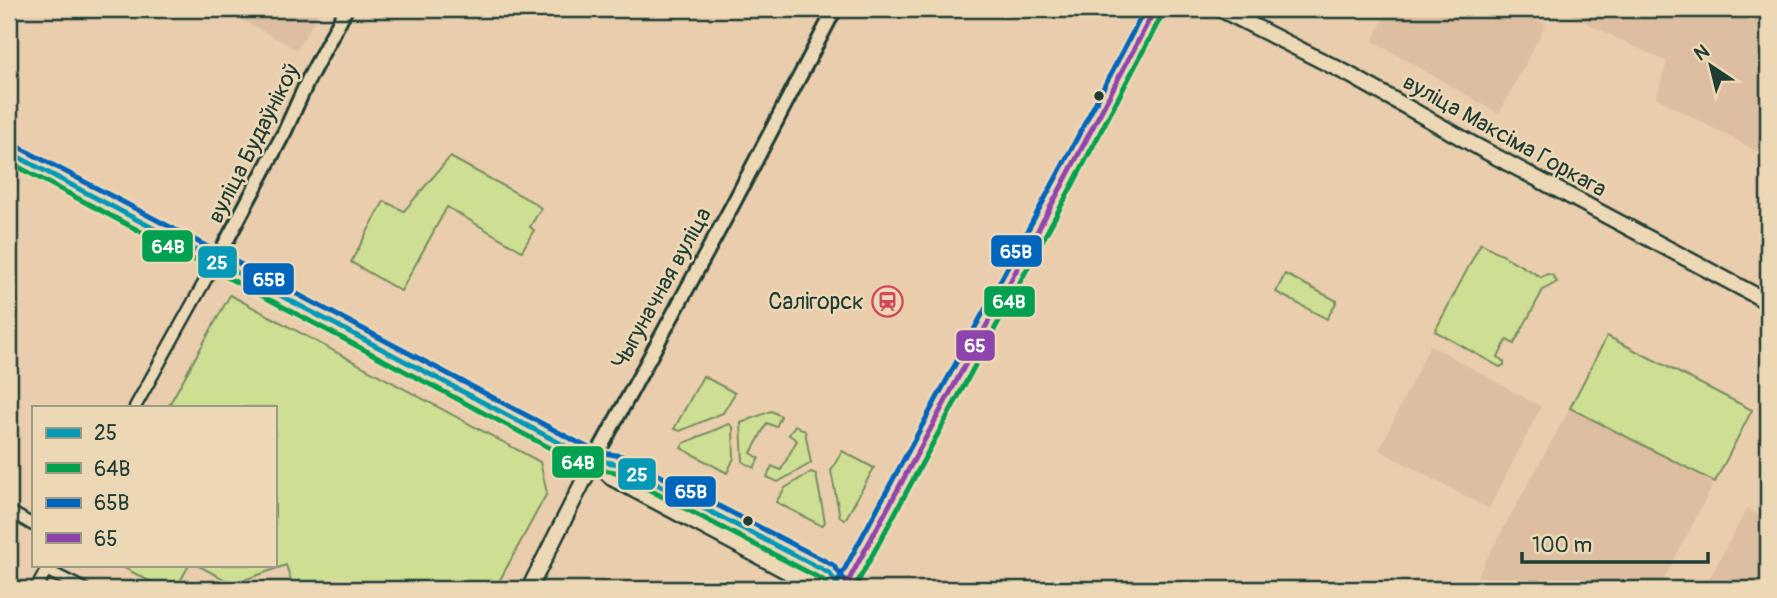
<svg xmlns="http://www.w3.org/2000/svg" width="1777" height="598" font-family="Pangolin,sans-serif">
<style>
.built{fill:#debea0}
.green{fill:#cede92;stroke:#768e63;stroke-width:2}
.lines{fill:none;stroke-linecap:round;stroke-linejoin:round}
.minor-casing{stroke:#1f3d34;stroke-width:15}
.tertiary-casing{stroke:#1f3d34;stroke-width:18}
.secondary-casing{stroke:#1f3d34;stroke-width:19}
.minor{stroke:#edd8b6;stroke-width:10}
.tertiary{stroke:#edd8b6;stroke-width:12}
.secondary{stroke:#edd8b6;stroke-width:14}
.bus-1-casing{stroke:#edd8b6;stroke-width:10}
.bus-2-casing{stroke:#edd8b6;stroke-width:10}
.bus-3-casing{stroke:#edd8b6;stroke-width:10}
.bus-4-casing{stroke:#edd8b6;stroke-width:10}
.bus-1{stroke:#0599b7;stroke-width:5}
.bus-2{stroke:#02a150;stroke-width:5}
.bus-3{stroke:#0065bd;stroke-width:5}
.bus-4{stroke:#8e44ad;stroke-width:5}
.bus-dot{fill:#1f3d34;stroke:#edd8b6;stroke-width:2.5}
.labels{text-anchor:middle;stroke-width:5;stroke-linejoin:round;paint-order:stroke}
.street-label{font-size:23px;fill:#1f3d34;stroke:#edd8b6}
.poi-label{font-size:23px;fill:#1f3d34;stroke:#edd8b6;text-anchor:end}
.line-badge{stroke:#edd8b6;stroke-width:2.5}
.badge-label{font-size:19px;text-anchor:middle;font-weight:bold;fill:#fff}
</style>
<rect width="100%" height="100%" fill="#eacdac"/>
<filter id="ink" filterUnits="userSpaceOnUse"><feTurbulence type="fractalNoise" baseFrequency=".0143" numOctaves="2"/><feDisplacementMap in="SourceGraphic" scale="14" xChannelSelector="R" yChannelSelector="G"/><feConvolveMatrix kernelMatrix="1 2 1 2 8 2 1 2 1" color-interpolation-filters="sRGB"/></filter>
<g filter="url(#ink)">
<g class="built">
<path d="M223,9H320L297,50Z"/>
<path d="M1389,9H1536L1534,19L1546,24L1499,114L1373,41Z"/>
<path d="M1562,9H1768V157L1656,98L1667,62L1596,28Z"/>
<path d="M1607,336L1752,410L1659,589H1470L1570,408Z"/>
<path d="M1430,345L1541,407L1489,509L1379,450Z"/>
<path d="M1747,508L1768,520V589H1704Z"/>
</g>
<g class="green">
<path d="M450,157L531,201L541,208L530,227L534,230L522,251L447,207L401,291L351,262L384,201L404,211Z"/>
<path d="M1481,243L1541,277L1547,274L1552,275L1557,282L1543,290L1514,344L1507,340L1498,357L1504,362V365L1500,367L1435,331Z"/>
<path d="M1285,274L1337,301L1327,319L1276,292Z"/>
<path d="M230,295L540,462L547,493L495,589H294L286,565L233,584L197,565H275V407H168Z"/>
<path d="M1607,336L1752,410L1715,482L1570,408Z"/>
<path d="M703,376L735,393L723,413L680,431L674,429Z"/>
<path d="M771,411L781,416L776,427L767,423L751,453L759,458L754,468L743,462L741,423Z"/>
<path d="M729,424L733,427L734,458L727,473L681,448L684,443Z"/>
<path d="M795,425L805,431L811,463L778,482L767,477L772,466L781,470L797,440L789,435Z"/>
<path d="M842,451L874,468L845,520L840,517L831,471Z"/>
<path d="M811,472L816,474L825,522L822,526L776,502L785,488Z"/>
<path d="M119,565H189L176,589H164Z"/>
</g>
<g class="lines">
<defs>
<g id="minor">
<path d="M135,407L216,261"/>
<path d="M9,511L33,525"/>
<path d="M46,570L84,589"/>
<path d="M36,589L49,565"/>
</g>
<g id="tertiary">
<path d="M216,261L285,131L309,78L346,9"/>
<path d="M594,460L732,206L835,9"/>
</g>
<g id="secondary">
<path d="M1220,9L1350,75L1476,146L1768,302"/>
<path d="M9,152L573,450L594,460L618,464L829,573L841,589"/>
<path d="M594,460L612,478L792,574L823,589"/>
<path d="M529,589L594,460"/>
<path d="M844,589L1065,180L1155,9"/>
</g>
</defs>
<use href="#minor" class="minor-casing"/>
<use href="#tertiary" class="tertiary-casing"/>
<use href="#secondary" class="secondary-casing"/>
<use href="#minor" class="minor"/>
<use href="#tertiary" class="tertiary"/>
<use href="#secondary" class="secondary"/>
<defs>
<path id="bus-1" d="M9,152L573,450L594,460L618,464L829,573L841,589"/>
<g id="bus-2">
<path d="M9,162L569,458L591,468L615,472L823,580L830,589"/>
<path d="M854,589L1073,184L1163,13"/>
</g>
<g id="bus-3">
<path d="M13,144L577,442L597,452L622,456L833,565L848,584"/>
<path d="M836,585L1057,176L1145,9"/>
</g>
<path id="bus-4" d="M844,589L1065,180L1155,9"/>
</defs>
<use href="#bus-1" class="bus-1-casing"/>
<use href="#bus-2" class="bus-2-casing"/>
<use href="#bus-3" class="bus-3-casing"/>
<use href="#bus-4" class="bus-4-casing"/>
<use href="#bus-1" class="bus-1"/>
<use href="#bus-2" class="bus-2"/>
<use href="#bus-3" class="bus-3"/>
<use href="#bus-4" class="bus-4"/>
</g>
</g>
<defs>
<symbol id="station-ring" viewBox="-11 -11 22 22"><circle r="9.5" fill="#edd8b6" stroke="#d1495b" stroke-width="1.5"/><path d="M-3-6H3Q5-6 5-4V2Q5 4 3 4L4.5 6H3L1.5 4h-3L-3 6H-4.5L-3 4Q-5 4-5 2V-4Q-5-6-3-6ZM-3.5-4v3h7v-3ZM-3.5 1v1.5H-2V1ZM2 1v1.5H3.5V1Z" fill="#d1495b"/></symbol>
</defs>
<g fill-rule="evenodd">
<use href="#station-ring" x="870" y="284" width="35" height="35"/>
</g>
<g class="bus-dot">
<circle cx="1099" cy="96" r="6"/>
<circle cx="748" cy="521" r="6"/>
</g>
<g class="labels">
<g class="street-label">
<text transform="translate(1505 135) rotate(29)" y="8">вуліца Максіма Горкага</text>
<text transform="translate(253 143) rotate(-63)" y="8">вуліца Будаўнікоў</text>
<text transform="translate(661 288) rotate(-61)" y="8">Чыгуначная вуліца</text>
</g>
<g class="poi-label">
<text x="864" y="309">Салігорск</text>
</g>
</g>
<g class="line-badge">
<rect x="141" y="229" width="53" height="34" rx="7" fill="#02a150"/>
<rect x="990" y="234" width="53" height="34" rx="7" fill="#0065bd"/>
<rect x="197" y="245" width="41" height="34" rx="7" fill="#0599b7"/>
<rect x="242" y="262" width="53" height="34" rx="7" fill="#0065bd"/>
<rect x="983" y="285" width="53" height="33" rx="7" fill="#02a150"/>
<rect x="955" y="329" width="41" height="33" rx="7" fill="#8e44ad"/>
<rect x="551" y="445" width="54" height="34" rx="7" fill="#02a150"/>
<rect x="617" y="457" width="40" height="34" rx="7" fill="#0599b7"/>
<rect x="664" y="475" width="53" height="33" rx="7" fill="#0065bd"/>
</g>
<g class="badge-label">
<text x="168" y="253">64В</text>
<text x="1016" y="258">65В</text>
<text x="217" y="269">25</text>
<text x="269" y="286">65В</text>
<text x="1009" y="308">64В</text>
<text x="975" y="352">65</text>
<text x="578" y="469">64В</text>
<text x="637" y="481">25</text>
<text x="691" y="498">65В</text>
</g>
<rect width="1777" height="598" fill="none" stroke="#edd8b6" stroke-width="35"/>
<rect x="18" y="18" width="1742" height="563" fill="none" stroke="#1f3d34" stroke-width="2.5" filter="url(#ink)"/>
<rect x="32" y="406" width="245" height="161" fill="#edd8b6" stroke="#9b9a82" stroke-width="2"/>
<rect x="46" y="428" width="35" height="10" fill="#0599b7" stroke="#9b9a82" stroke-width="2"/>
<text x="94" y="440" font-size="21" fill="#1f3d34">25</text>
<rect x="46" y="463" width="35" height="10" fill="#02a150" stroke="#9b9a82" stroke-width="2"/>
<text x="94" y="476" font-size="21" fill="#1f3d34">64В</text>
<rect x="46" y="498" width="35" height="10" fill="#0065bd" stroke="#9b9a82" stroke-width="2"/>
<text x="94" y="510" font-size="21" fill="#1f3d34">65В</text>
<rect x="46" y="533" width="35" height="10" fill="#8e44ad" stroke="#9b9a82" stroke-width="2"/>
<text x="94" y="546" font-size="21" fill="#1f3d34">65</text>
<g transform="translate(1711 66) rotate(325)" stroke="#edd8b6" stroke-width="5" paint-order="stroke">
<path d="M0-5L12 26L0 18L-12 26Z" fill="#1f3d34"/>
<text y="-10" font-size="19" font-weight="bold" text-anchor="middle" fill="#1f3d34">N</text>
</g>
<path d="M1522 552v10h186v-10" fill="none" stroke="#1f3d34" stroke-width="3.5"/>
<text x="1532" y="552" font-size="21" fill="#1f3d34" stroke="#edd8b6" stroke-width="5" paint-order="stroke">100 m</text>
</svg>
